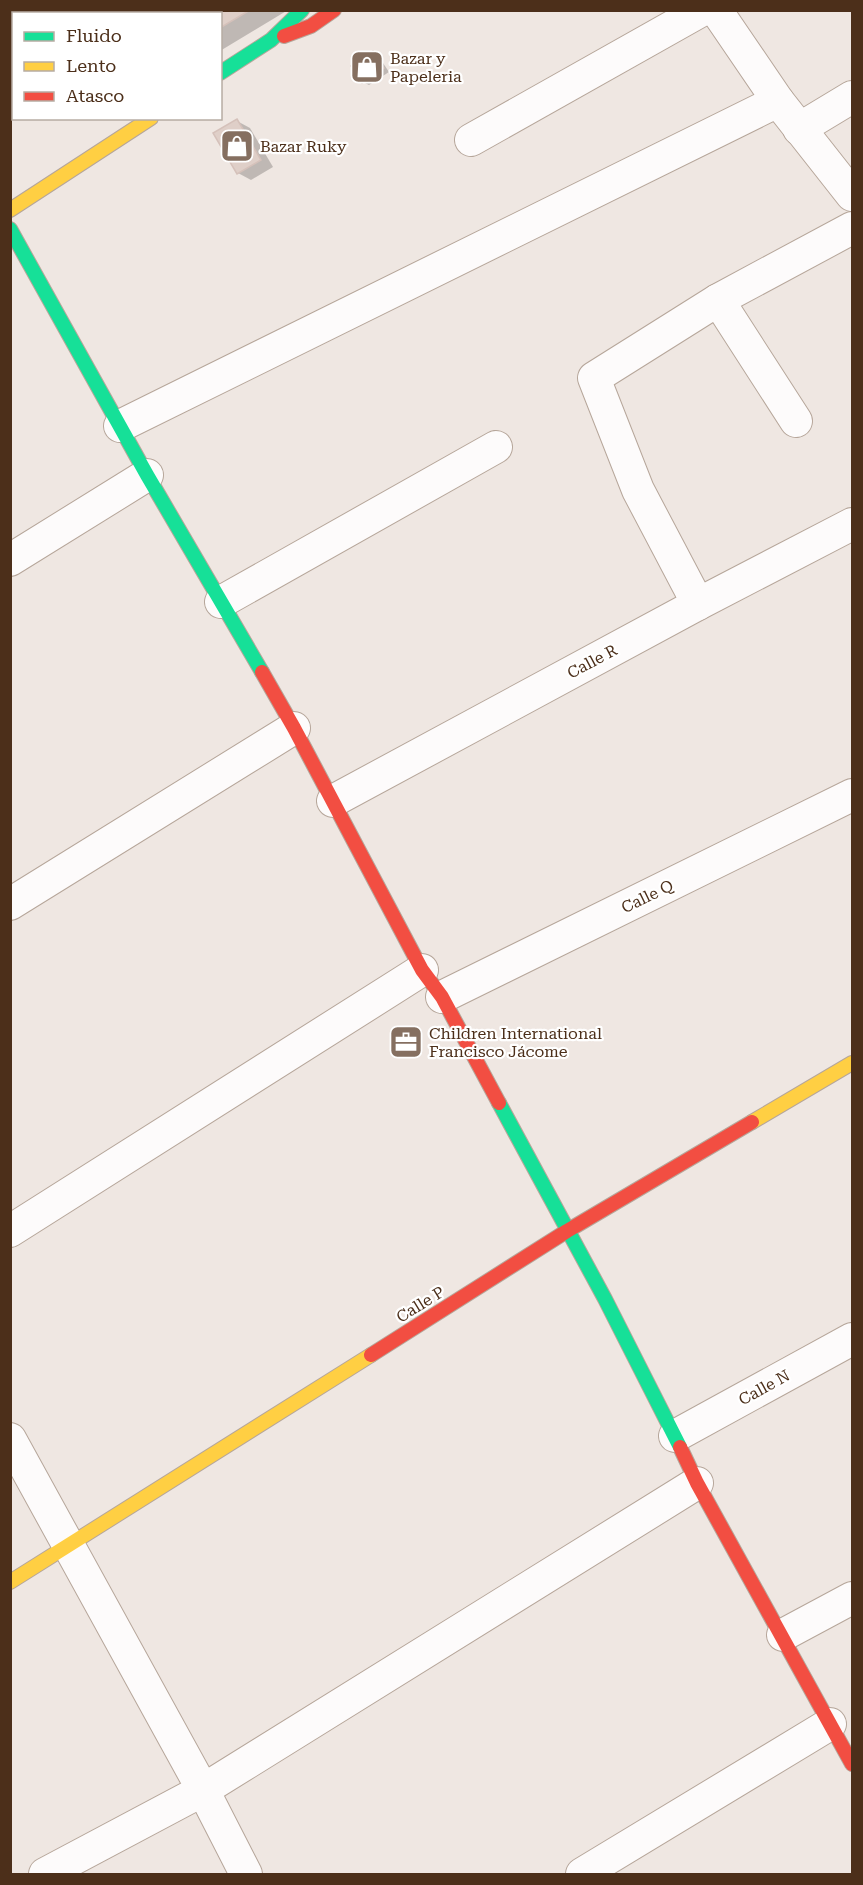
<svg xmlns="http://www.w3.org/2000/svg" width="863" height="1885" font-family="'Roboto Serif',serif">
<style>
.shadow{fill:#0003}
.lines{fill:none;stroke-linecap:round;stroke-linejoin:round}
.canal{stroke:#aeb564;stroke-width:30}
.building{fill:#dfcfc8;stroke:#d5c1ba;stroke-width:1.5}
.street-casing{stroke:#b6a69a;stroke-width:34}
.fast-casing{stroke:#b6a69a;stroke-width:16}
.slow-casing{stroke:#b6a69a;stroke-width:16}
.jam-casing{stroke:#b6a69a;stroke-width:16}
.street{stroke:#fdfbfb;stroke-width:32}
.fast{stroke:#16e098;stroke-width:14}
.slow{stroke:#ffcf43;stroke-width:14}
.jam{stroke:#f24e42;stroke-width:14}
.labels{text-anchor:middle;stroke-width:4.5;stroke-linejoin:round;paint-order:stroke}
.poi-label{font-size:16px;fill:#4c2f1a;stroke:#fff;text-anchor:start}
.street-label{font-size:16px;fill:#4c2f1a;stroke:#fff}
</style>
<rect width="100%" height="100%" fill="#efe7e2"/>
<g class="shadow">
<path d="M130,10H288L220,51V14Z"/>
<path d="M373,53L379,57L389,72L369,85L363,82Z"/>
<path d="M237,121L250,128L273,167L251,180L238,173Z"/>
</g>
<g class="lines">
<path class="canal" d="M10,11L11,10"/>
</g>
<g class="building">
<path d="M250,10L220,28V14H131L129,10Z"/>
<path d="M373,51L384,68L362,83L351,66Z"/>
<path d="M237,119L261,160L237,174L213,133Z"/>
</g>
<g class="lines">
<defs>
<g id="street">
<path d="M716,10L778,101"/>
<path d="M799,129L852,97"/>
<path d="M471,140L702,10"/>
<path d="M718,300L796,421"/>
<path d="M120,426L778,101L852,195"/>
<path d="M10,560L147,475"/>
<path d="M221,602L496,447"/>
<path d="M698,604L638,490L594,378L718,300L852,228"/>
<path d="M333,801L698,604L852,524"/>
<path d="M10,904L294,728"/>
<path d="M442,997L852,795"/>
<path d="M10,1231L422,970"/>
<path d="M675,1436L852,1339"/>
<path d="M10,1439L203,1790L246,1874"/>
<path d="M783,1635L852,1598"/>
<path d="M45,1874L203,1790L697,1483"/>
<path d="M582,1874L830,1724"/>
</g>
<g id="fast">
<path d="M220,73L271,40L302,10"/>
<path d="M10,229L147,475L262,672"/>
<path d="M499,1103L605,1299L680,1447"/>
</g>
<g id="slow">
<path d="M10,210L151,118"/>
<path d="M752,1122L852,1063"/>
<path d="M10,1582L371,1355"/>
</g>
<g id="jam">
<path d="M284,36L311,26L334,10"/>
<path d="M262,672L294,728L422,970L442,997L499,1103"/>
<path d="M371,1355L567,1231L752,1122"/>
<path d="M680,1447L697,1483L852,1764"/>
</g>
</defs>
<use href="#street" class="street-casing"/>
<use href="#fast" class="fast-casing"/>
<use href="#slow" class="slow-casing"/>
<use href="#jam" class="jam-casing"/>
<use href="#street" class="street"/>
<use href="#fast" class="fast"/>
<use href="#slow" class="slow"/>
<use href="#jam" class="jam"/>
</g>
<defs>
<symbol id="shop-square" viewBox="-11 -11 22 22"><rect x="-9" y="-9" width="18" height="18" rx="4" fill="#856f60" stroke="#fff"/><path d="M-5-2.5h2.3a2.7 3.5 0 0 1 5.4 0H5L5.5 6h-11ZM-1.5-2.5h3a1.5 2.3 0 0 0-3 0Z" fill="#fff"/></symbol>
<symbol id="office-square" viewBox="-11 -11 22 22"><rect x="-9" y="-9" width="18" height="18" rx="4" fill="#856f60" stroke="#fff"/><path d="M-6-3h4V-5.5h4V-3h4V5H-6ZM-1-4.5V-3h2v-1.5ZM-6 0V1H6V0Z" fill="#fff"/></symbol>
</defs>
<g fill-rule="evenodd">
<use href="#shop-square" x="348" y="48" width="38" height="38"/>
<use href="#shop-square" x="218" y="127" width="38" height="38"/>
<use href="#office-square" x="387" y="1023" width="38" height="38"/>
</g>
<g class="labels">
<g class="poi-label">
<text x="390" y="64">Bazar y<tspan x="390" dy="18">Papeleria</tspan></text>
<text x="260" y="152">Bazar Ruky</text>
<text x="429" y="1039">Children International<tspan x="429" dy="18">Francisco Jácome</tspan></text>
</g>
<g class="street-label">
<text transform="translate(592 661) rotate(-28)" y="6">Calle R</text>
<text transform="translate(647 896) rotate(-26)" y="6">Calle Q</text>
<text transform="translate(420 1304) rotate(-32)" y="6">Calle P</text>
<text transform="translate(764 1387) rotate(-29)" y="6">Calle N</text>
</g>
</g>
<rect width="863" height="1885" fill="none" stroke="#4c2f1a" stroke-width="24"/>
<rect x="12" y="12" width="210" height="108" fill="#ffffff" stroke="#b7aca3" stroke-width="1.5"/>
<rect x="24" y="32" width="30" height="9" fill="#16e098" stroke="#b7aca3" stroke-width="1.5"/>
<text x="66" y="42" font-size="18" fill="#4c2f1a">Fluido</text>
<rect x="24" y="62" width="30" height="9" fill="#ffcf43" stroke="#b7aca3" stroke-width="1.5"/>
<text x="66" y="72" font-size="18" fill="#4c2f1a">Lento</text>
<rect x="24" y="92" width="30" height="9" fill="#f24e42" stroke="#b7aca3" stroke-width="1.5"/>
<text x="66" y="102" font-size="18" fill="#4c2f1a">Atasco</text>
</svg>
